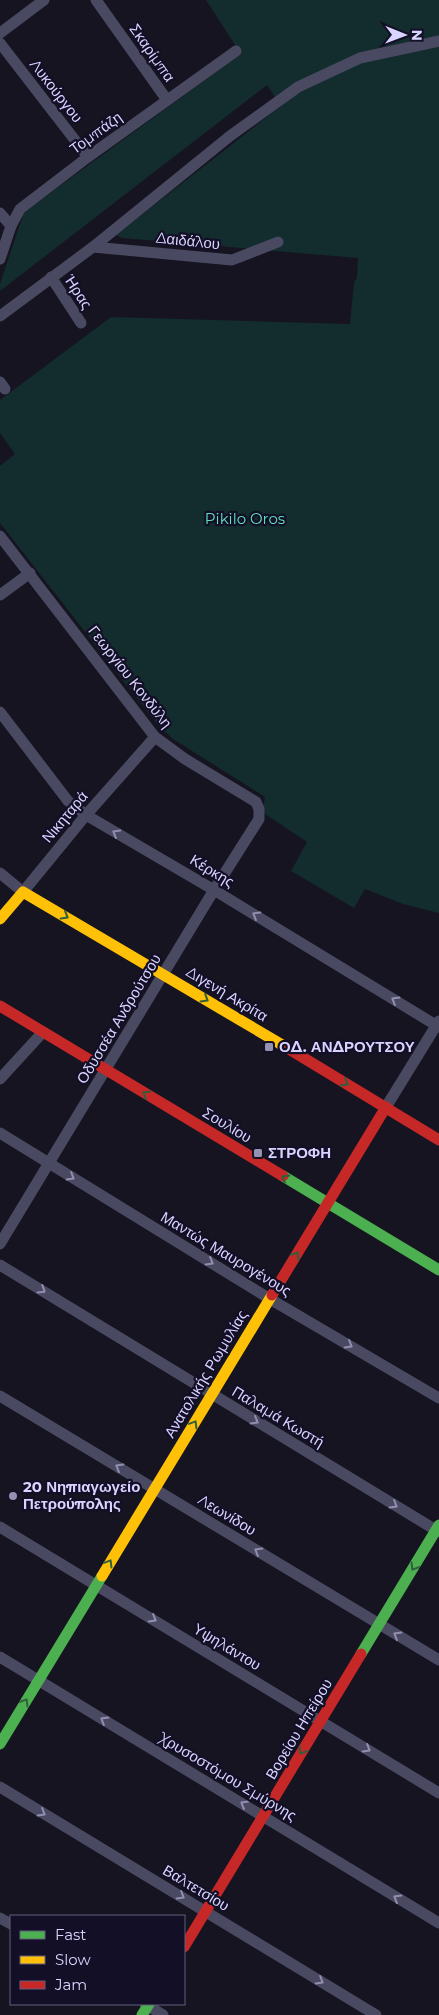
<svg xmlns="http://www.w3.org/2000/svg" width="439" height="2015" font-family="Montserrat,sans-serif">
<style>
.green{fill:#132c2d}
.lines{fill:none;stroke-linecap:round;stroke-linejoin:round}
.street{stroke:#4a4962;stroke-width:11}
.fast{stroke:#4caf50;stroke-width:11}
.slow{stroke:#ffc107;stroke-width:11}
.jam{stroke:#c62828;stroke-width:11}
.oneway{stroke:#928eb0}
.oneway2{stroke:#305f3b}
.poi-dot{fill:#9591b1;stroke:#130f26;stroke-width:2}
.labels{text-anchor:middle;stroke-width:4.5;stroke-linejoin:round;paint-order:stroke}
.street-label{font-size:15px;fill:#d9d4ff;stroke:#130f26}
.park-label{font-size:15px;fill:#5fe0c0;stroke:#130f26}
.poi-label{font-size:15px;font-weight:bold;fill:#d9d4ff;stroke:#130f26;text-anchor:start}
</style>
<rect width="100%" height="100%" fill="#161421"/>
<path class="green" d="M206,0H439V913L403,904L365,889L354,908L291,871L307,842L262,812L265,797L173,739L158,725L0,523V466L15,454L0,433V400L111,317L350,324L354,282L357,278L358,258L122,238L116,235L281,106L267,85L0,291V284L24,212L241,54Z"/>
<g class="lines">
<g class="street">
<path d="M96,0L167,100"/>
<path d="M0,33L44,0"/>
<path d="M0,43L88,157"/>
<path d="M0,213L11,226"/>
<path d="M93,247L232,260L278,242"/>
<path d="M0,259L11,226L20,209L88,157L236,51"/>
<path d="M51,277L81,323"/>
<path d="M0,316L93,247L230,136L298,87L360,58L439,41"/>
<path d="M0,382L5,389"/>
<path d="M0,536L155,737L185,759L256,802L259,809V819L214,890L0,1244"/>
<path d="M0,595L30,573"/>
<path d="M0,712L68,801L86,815L214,890L439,1027"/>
<path d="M0,873L23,892L86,815L155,737"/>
<path d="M0,1079L43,1032"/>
<path d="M386,1107L439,1021"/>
<path d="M0,1133L270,1299L439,1398"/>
<path d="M0,1265L439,1532"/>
<path d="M0,1396L439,1660"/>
<path d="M0,1527L439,1793"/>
<path d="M0,1657L439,1923"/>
<path d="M0,1787L376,2015"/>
<path d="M0,1918L11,1924"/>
<path d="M145,2004L163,2015"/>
</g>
<g class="fast">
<path d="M283,1176L439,1270"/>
<path d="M361,1654L439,1525"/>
<path d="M0,1744L102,1576"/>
<path d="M142,2015L149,2004"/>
</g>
<g class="slow">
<path d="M0,919L23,892L284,1046"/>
<path d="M102,1576L272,1295"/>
</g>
<g class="jam">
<path d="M0,1006L283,1176"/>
<path d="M284,1046L439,1140"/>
<path d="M272,1295L386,1107"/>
<path d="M184,1947L361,1654"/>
</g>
</g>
<defs><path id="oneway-chevron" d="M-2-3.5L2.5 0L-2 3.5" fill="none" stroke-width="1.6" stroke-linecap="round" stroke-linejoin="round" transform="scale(1.25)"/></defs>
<g class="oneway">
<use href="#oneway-chevron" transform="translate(116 833) rotate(-150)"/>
<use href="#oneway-chevron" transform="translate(256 915) rotate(-149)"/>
<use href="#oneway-chevron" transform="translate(395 1000) rotate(-149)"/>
<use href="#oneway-chevron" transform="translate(71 1177) rotate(31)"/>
<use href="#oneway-chevron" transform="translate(210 1262) rotate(31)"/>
<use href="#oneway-chevron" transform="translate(42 1290) rotate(32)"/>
<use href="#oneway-chevron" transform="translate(349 1345) rotate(30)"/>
<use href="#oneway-chevron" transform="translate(255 1421) rotate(31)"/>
<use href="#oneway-chevron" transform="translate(119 1467) rotate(-149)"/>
<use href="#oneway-chevron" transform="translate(394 1505) rotate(31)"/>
<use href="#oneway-chevron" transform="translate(258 1551) rotate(-149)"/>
<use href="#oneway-chevron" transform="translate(153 1619) rotate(31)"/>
<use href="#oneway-chevron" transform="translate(397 1635) rotate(-149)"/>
<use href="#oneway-chevron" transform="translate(104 1720) rotate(-149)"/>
<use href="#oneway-chevron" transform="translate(367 1749) rotate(31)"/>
<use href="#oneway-chevron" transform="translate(244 1804) rotate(-149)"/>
<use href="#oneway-chevron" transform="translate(42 1813) rotate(31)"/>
<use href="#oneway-chevron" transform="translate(181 1896) rotate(31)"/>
<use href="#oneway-chevron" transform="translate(397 1898) rotate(-149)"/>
<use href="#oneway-chevron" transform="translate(320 1981) rotate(31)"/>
</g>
<g class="oneway2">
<use href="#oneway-chevron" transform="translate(65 916) rotate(30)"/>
<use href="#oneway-chevron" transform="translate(205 999) rotate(31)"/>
<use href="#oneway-chevron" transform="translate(345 1083) rotate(31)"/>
<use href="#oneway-chevron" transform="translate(146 1094) rotate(-149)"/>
<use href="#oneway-chevron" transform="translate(285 1178) rotate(-149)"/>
<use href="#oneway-chevron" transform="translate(296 1255) rotate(-59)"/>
<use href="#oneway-chevron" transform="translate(194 1424) rotate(-59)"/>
<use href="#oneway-chevron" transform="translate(109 1563) rotate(-59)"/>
<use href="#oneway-chevron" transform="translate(414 1567) rotate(121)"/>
<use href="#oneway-chevron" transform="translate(25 1702) rotate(-59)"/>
<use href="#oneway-chevron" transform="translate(302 1751) rotate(121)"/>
</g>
<g class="poi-dot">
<rect x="264" y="1042" width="10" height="10" rx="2.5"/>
<rect x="253" y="1148" width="10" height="10" rx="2.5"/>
<circle cx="13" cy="1496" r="5"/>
</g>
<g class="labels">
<g class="street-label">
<text transform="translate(152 53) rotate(55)" y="5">Σκαρίμπα</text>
<text transform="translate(56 91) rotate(52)" y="5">Λυκούργου</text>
<text transform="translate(96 133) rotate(-36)" y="5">Τομπάζη</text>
<text transform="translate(188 241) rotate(6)" y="5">Δαιδάλου</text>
<text transform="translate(78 292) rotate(57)" y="5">Ήρας</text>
<text transform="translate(130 677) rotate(52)" y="5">Γεωργίου Κονδύλη</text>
<text transform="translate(65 817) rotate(-50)" y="5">Νικηταρά</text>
<text transform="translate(212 871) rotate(31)" y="5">Κέρκης</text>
<text transform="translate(227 994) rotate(31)" y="5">Διγενή Ακρίτα</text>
<text transform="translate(119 1019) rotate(-59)" y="5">Οδυσσέα Ανδρούτσου</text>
<text transform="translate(227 1125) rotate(31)" y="5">Σουλίου</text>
<text transform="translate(226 1254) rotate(31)" y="5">Μαντώς Μαυρογένους</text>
<text transform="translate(206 1374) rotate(-59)" y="5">Ανατολικής Ρωμυλίας</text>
<text transform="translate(278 1417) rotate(31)" y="5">Παλαμά Κωστή</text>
<text transform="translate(227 1515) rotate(31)" y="5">Λεωνίδου</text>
<text transform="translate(227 1647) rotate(31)" y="5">Υψηλάντου</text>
<text transform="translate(299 1729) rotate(-59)" y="5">Βορείου Ηπείρου</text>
<text transform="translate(228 1777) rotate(31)" y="5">Χρυσοστόμου Σμύρνης</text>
<text transform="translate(196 1888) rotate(31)" y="5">Βαλτετσίου</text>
</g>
<g class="park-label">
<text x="245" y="524">Pikilo Oros</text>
</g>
<g class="poi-label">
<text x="279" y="1052">ΟΔ. ΑΝΔΡΟΥΤΣΟΥ</text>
<text x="268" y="1158">ΣΤΡΟΦΗ</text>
<text x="23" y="1492">20 Νηπιαγωγείο<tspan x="23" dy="17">Πετρούπολης</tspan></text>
</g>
</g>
<rect x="10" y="1915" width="175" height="90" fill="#130f26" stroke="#625e7d"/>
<rect x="20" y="1931" width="25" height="8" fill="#4caf50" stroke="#625e7d"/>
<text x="55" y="1940" font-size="15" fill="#d9d4ff">Fast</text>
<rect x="20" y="1956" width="25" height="8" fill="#ffc107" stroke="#625e7d"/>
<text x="55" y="1965" font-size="15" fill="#d9d4ff">Slow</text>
<rect x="20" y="1981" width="25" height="8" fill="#c62828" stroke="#625e7d"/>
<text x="55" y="1990" font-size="15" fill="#d9d4ff">Jam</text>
<g transform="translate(404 35) rotate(91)" stroke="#130f26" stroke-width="4" paint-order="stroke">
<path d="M0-4L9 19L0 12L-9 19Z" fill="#d9d4ff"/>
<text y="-8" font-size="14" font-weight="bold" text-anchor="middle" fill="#d9d4ff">N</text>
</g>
</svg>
